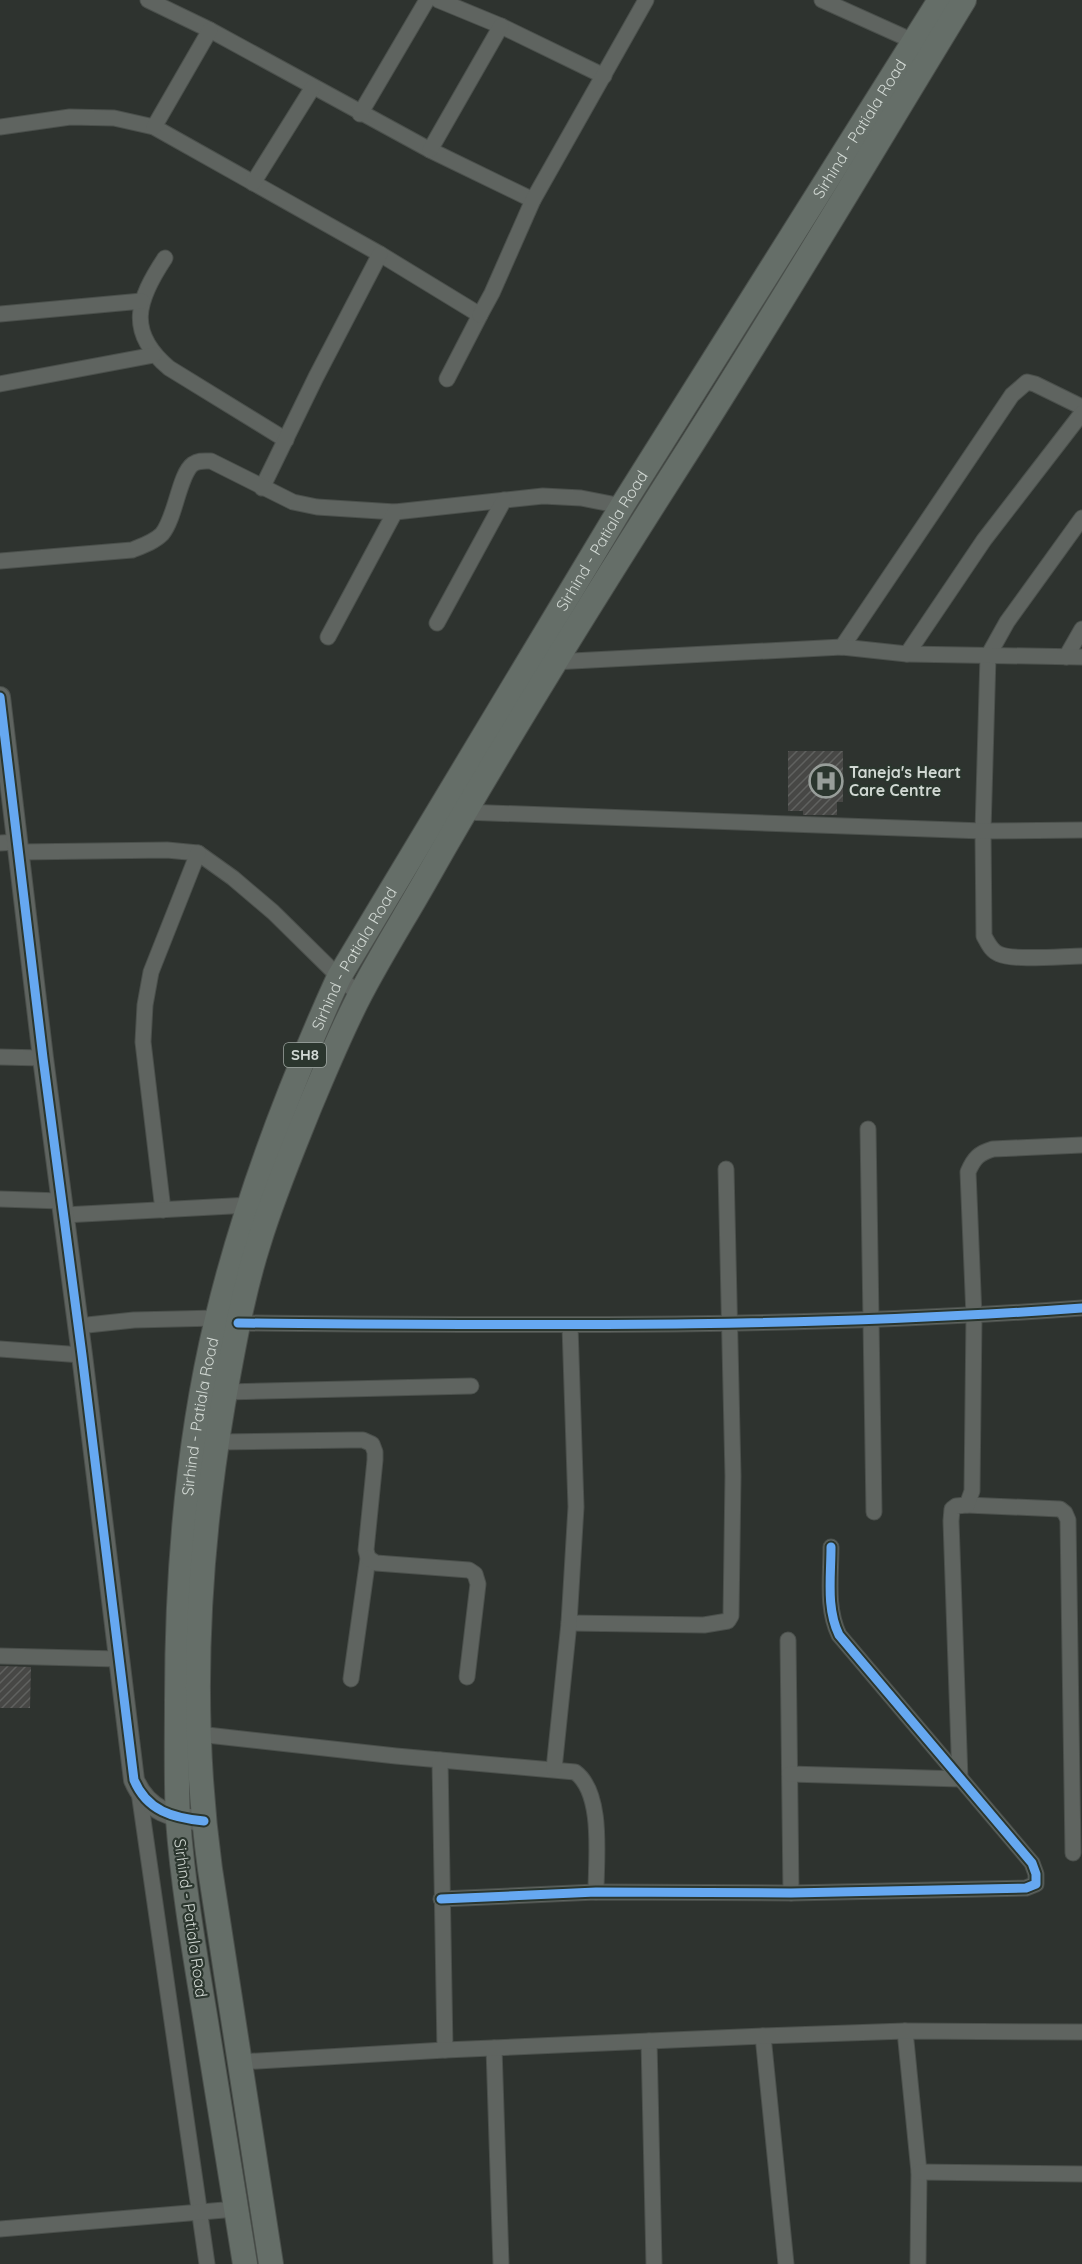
<svg xmlns="http://www.w3.org/2000/svg" width="1082" height="2264" font-family="Quicksand,sans-serif">
<style>
.building{fill:url(#building-hatch)}
.lines{fill:none;stroke-linecap:round;stroke-linejoin:round}
.minor-casing{stroke:#4b504c;stroke-width:17}
.tertiary-casing{stroke:#4b504c;stroke-width:22}
.primary-casing{stroke:#4b504c;stroke-width:26}
.minor{stroke:#5f6460;stroke-width:15}
.tertiary{stroke:#5f6460;stroke-width:20}
.primary{stroke:#656e68;stroke-width:24}
.cycleway-casing{stroke:#2b362e;stroke-width:13}
.cycleway{stroke:#66a8f1;stroke-width:9}
.labels{text-anchor:middle;stroke-width:4.5;stroke-linejoin:round;paint-order:stroke}
.shield{fill:#2b362e;stroke:#9fa7a2;stroke-width:1.5}
.shield-label{font-size:15px;font-weight:bold;fill:#d1d8d3}
.street-label{font-size:16px;fill:#d1d8d3;stroke:#2b362e}
.poi-label{font-size:16px;font-weight:bold;fill:#d1d8d3;stroke:#2b362e;text-anchor:start}
</style>
<defs>
<pattern id="building-hatch" width="6" height="6" patternUnits="userSpaceOnUse" patternTransform="scale(1.5)"><rect width="6" height="6" fill="#474745"/><path d="M-1 1l2-2M0 6l6-6M5 7l2-2" fill="none" stroke="#60615f"/></pattern>
</defs>
<rect width="100%" height="100%" fill="#2e332f"/>
<g class="building">
<path d="M788,751H843V802H837V815H803V811H788Z"/>
<path d="M0,1666L31,1667L30,1708H0Z"/>
</g>
<g class="lines">
<defs>
<g id="minor">
<path d="M148,0L210,30L430,150L533,200"/>
<path d="M438,0L501,26L604,76"/>
<path d="M822,0L913,41"/>
<path d="M360,114L427,0"/>
<path d="M0,127L70,117L114,118L154,127L380,254L480,315L447,379"/>
<path d="M154,127L210,30"/>
<path d="M430,150L501,26"/>
<path d="M253,183L313,87"/>
<path d="M165,258C137,300 126,332 169,368L286,440"/>
<path d="M0,314L142,301"/>
<path d="M480,315L492,293L533,200L646,0"/>
<path d="M0,384L154,355"/>
<path d="M262,488L316,377L380,254"/>
<path d="M1082,518L1007,622L988,656L983,831L984,936C988,943 991,951 999,954C1013,961 1064,956 1082,956"/>
<path d="M0,561L132,550C142,546 154,542 162,534C176,517 179,474 193,464C199,460 204,461 211,461L293,502L317,507L395,512L543,496L581,498L622,506"/>
<path d="M437,623L504,500"/>
<path d="M328,637L395,512"/>
<path d="M842,647L1012,395L1027,382L1035,384L1082,407"/>
<path d="M907,654L984,540L1082,413"/>
<path d="M1066,657L1082,629"/>
<path d="M553,662L842,647L907,654L1082,657"/>
<path d="M464,812L983,831L1082,830"/>
<path d="M0,843L18,842"/>
<path d="M20,852L167,850L198,853L233,878L273,912L339,977L360,995"/>
<path d="M0,1057L43,1058"/>
<path d="M868,1129L874,1512"/>
<path d="M0,1199L61,1201"/>
<path d="M163,1210L143,1042L145,1005L151,972L198,853"/>
<path d="M64,1215L250,1205"/>
<path d="M238,1323C519,1325 801,1329 1082,1308"/>
<path d="M78,1326L134,1320L217,1318"/>
<path d="M0,1349L82,1355"/>
<path d="M225,1392L471,1386"/>
<path d="M217,1442L351,1440H363L372,1444L375,1452V1460L366,1550L368,1558L351,1679"/>
<path d="M967,1505L1060,1509L1065,1513L1068,1520L1073,1853"/>
<path d="M368,1558L376,1563L469,1570L475,1574L478,1584L467,1677"/>
<path d="M569,1623L704,1625L728,1621L731,1616L733,1476L726,1169"/>
<path d="M788,1640L791,1893"/>
<path d="M0,1656L118,1659"/>
<path d="M198,1734L396,1756L575,1772C604,1793 596,1859 596,1892"/>
<path d="M440,1760L445,2050"/>
<path d="M554,1769L569,1623L576,1507L570,1326"/>
<path d="M790,1774L960,1779L951,1521L952,1509L956,1506L967,1505L972,1491L974,1316L968,1172C974,1158 979,1153 993,1149L1082,1145"/>
<path d="M139,1792L207,2264"/>
<path d="M441,1899L596,1892L791,1893L1026,1888L1036,1884V1874L1032,1863L839,1635C826,1608 831,1577 831,1547"/>
<path d="M905,2031L919,2172L918,2264"/>
<path d="M763,2036L786,2264"/>
<path d="M649,2041L654,2264"/>
<path d="M494,2048L501,2264"/>
<path d="M240,2062L445,2050L763,2036L905,2031L1082,2032"/>
<path d="M919,2172L1082,2174"/>
<path d="M0,2229L236,2209"/>
</g>
<path id="tertiary" d="M0,697L43,1058L82,1355L134,1780C147,1811 173,1818 204,1821"/>
<g id="primary">
<path id="s1" d="M245,2264C232,2183 219,2103 206,2022C195,1955 183,1887 178,1819C176,1780 177,1740 177,1700C177,1572 187,1444 217,1319C245,1202 289,1087 339,977L622,506L940,0"/>
<path d="M271,2264L210,1869C189,1715 197,1557 223,1404C233,1350 242,1295 259,1242C273,1196 292,1151 310,1106C326,1068 342,1029 361,993C382,953 406,915 428,876C505,740 587,609 671,477C772,320 867,159 964,0"/>
</g>
</defs>
<use href="#minor" class="minor-casing"/>
<use href="#tertiary" class="tertiary-casing"/>
<use href="#primary" class="primary-casing"/>
<use href="#minor" class="minor"/>
<use href="#tertiary" class="tertiary"/>
<use href="#primary" class="primary"/>
<defs>
<g id="cycleway">
<path d="M0,697L43,1058L82,1355L134,1780C147,1811 173,1818 204,1821"/>
<path d="M238,1323C519,1325 801,1329 1082,1308"/>
<path d="M441,1899L596,1892L791,1893L1026,1888L1036,1884V1874L1032,1863L839,1635C826,1608 831,1577 831,1547"/>
</g>
</defs>
<use href="#cycleway" class="cycleway-casing"/>
<use href="#cycleway" class="cycleway"/>
</g>
<defs>
<symbol id="hospital-ring" viewBox="-11 -11 22 22"><circle r="9.5" fill="#2b362e" stroke="#989e9a" stroke-width="1.5"/><path d="M-5-5h3v3.5h4V-5h3V5h-3V1.5h-4V5h-3Z" fill="#989e9a"/></symbol>
</defs>
<g fill-rule="evenodd">
<use href="#hospital-ring" x="807" y="762" width="38" height="38"/>
</g>
<g class="labels">
<rect class="shield" x="284" y="1043" width="42" height="24" rx="4.5"/>
<g class="shield-label">
<text x="305" y="1060">SH8</text>
</g>
<g class="street-label">
<text dy="6" stroke="none"><textPath href="#s1" startOffset="2312">Sirhind - Patiala Road</textPath></text>
<text dy="6" stroke="none"><textPath href="#s1" startOffset="1826">Sirhind - Patiala Road</textPath></text>
<text dy="6" stroke="none"><textPath href="#s1" startOffset="1340">Sirhind - Patiala Road</textPath></text>
<text dy="6" stroke="none"><textPath href="#s1" startOffset="854">Sirhind - Patiala Road</textPath></text>
<text transform="translate(191 1918) rotate(82)" y="6">Sirhind - Patiala Road</text>
</g>
<g class="poi-label">
<text x="849" y="778">Taneja's Heart<tspan x="849" dy="18">Care Centre</tspan></text>
</g>
</g>
</svg>
